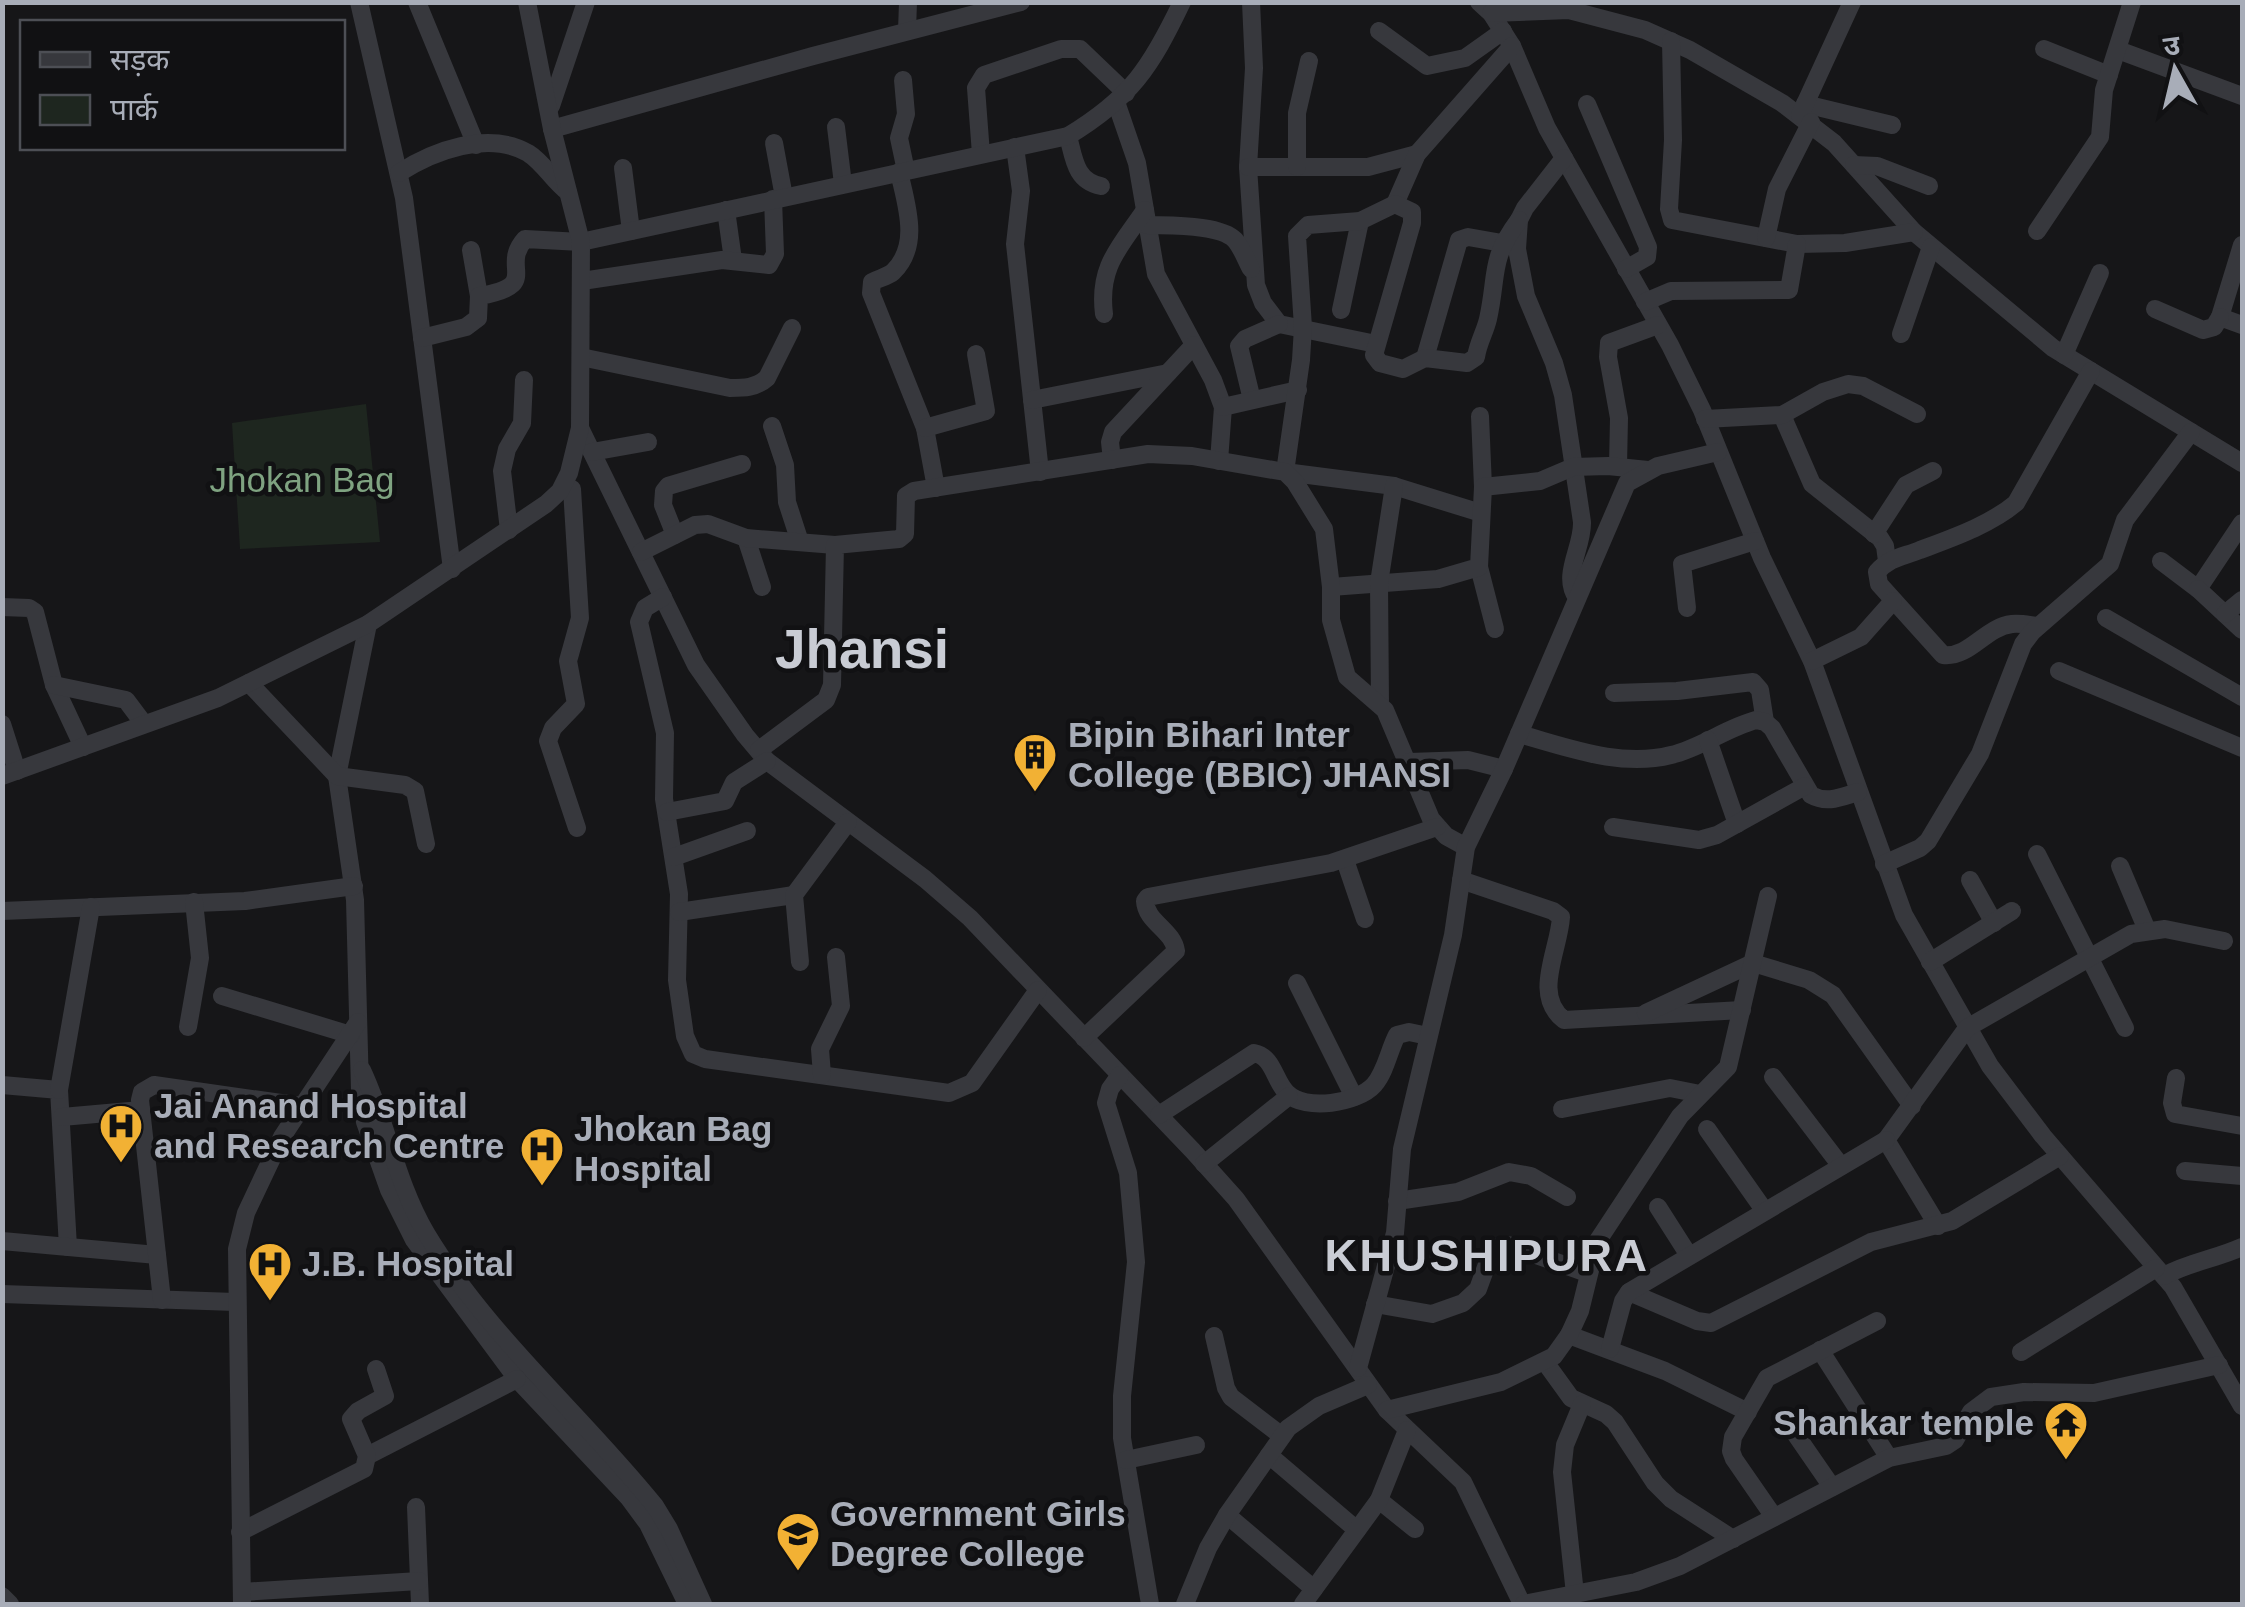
<svg xmlns="http://www.w3.org/2000/svg" width="2245" height="1607" font-family="Helvetica,'Noto Sans Devanagari',sans-serif">
<style>
.green{fill:#1e261f}
.lines{fill:none;stroke-linecap:round;stroke-linejoin:round}
.minor{stroke:#37383d;stroke-width:18}
.labels{text-anchor:middle;stroke-width:9;stroke-linejoin:round;paint-order:stroke}
.park-label{font-size:35px;fill:#7fa381;stroke:#111113}
.poi-label{font-size:35px;font-weight:bold;fill:#a8adb8;stroke:#111113;text-anchor:start}
.district-label{font-size:45px;font-weight:bold;letter-spacing:2.5px;fill:#c9ccd4;stroke:#111113}
.town-label{font-size:55px;font-weight:bold;fill:#c9ccd4;stroke:#111113}
</style>
<rect width="100%" height="100%" fill="#161618"/>
<path class="green" d="M366,404L380,542L240,549L232,423Z"/>
<g class="lines">
<g class="minor">
<path d="M359,2L404,198L452,569"/>
<path d="M417,2L476,145"/>
<path d="M1251,2L1254,68L1248,167L1256,285L1263,303L1279,324L1376,344"/>
<path d="M1479,2L1491,13L1512,46L1547,128L1670,345L1702,410L1762,558L1812,661L1904,915L1990,1066L2043,1136L2173,1287L2242,1406"/>
<path d="M1491,13L1569,10L1645,30L1690,50L1782,103L1834,143L1914,232L2053,348L2242,463"/>
<path d="M907,31L908,2"/>
<path d="M1379,31L1427,66L1465,58L1503,31"/>
<path d="M1671,41L1673,140L1669,209L1672,220L1797,244L1845,243L1914,232"/>
<path d="M2044,49L2109,75"/>
<path d="M2118,50L2242,96"/>
<path d="M903,80L906,114L899,138L906,171"/>
<path d="M1116,102L1137,163L1156,274L1213,380L1223,407L1219,461"/>
<path d="M1587,104L1648,247L1647,257L1626,269"/>
<path d="M1805,104L1892,125"/>
<path d="M551,106L586,2"/>
<path d="M1800,115L1852,2"/>
<path d="M836,127L843,184"/>
<path d="M552,129L813,56L1021,2"/>
<path d="M1068,136C1074,158 1075,181 1101,186"/>
<path d="M774,143L784,197"/>
<path d="M1015,147L1021,191L1015,244L1040,472"/>
<path d="M981,154L976,88L984,75L1061,49H1080L1126,93"/>
<path d="M1564,158L1525,208L1519,220L1517,249L1526,296L1554,363L1563,395L1582,522C1583,548 1561,575 1577,598"/>
<path d="M1854,165L1877,166L1929,186"/>
<path d="M1248,167H1368L1417,154"/>
<path d="M1297,167V113L1309,61"/>
<path d="M623,168L631,231"/>
<path d="M899,172C906,204 921,245 893,272C887,277 879,278 872,282L871,293L925,428L936,488"/>
<path d="M399,173C433,151 488,130 528,153C544,163 553,181 568,192"/>
<path d="M1395,204L1417,154L1512,46"/>
<path d="M726,210L733,260"/>
<path d="M1147,225C1169,226 1220,224 1235,240C1242,248 1246,260 1251,269"/>
<path d="M2037,231L2100,137L2104,90L2132,2"/>
<path d="M1766,238L1777,189L1811,122"/>
<path d="M2242,245L2220,317L2242,325"/>
<path d="M471,250L479,296"/>
<path d="M582,281L722,260L769,265L775,254L773,199"/>
<path d="M1645,302L1671,291L1789,290L1797,244"/>
<path d="M2155,309L2203,330L2214,327L2220,317"/>
<path d="M1341,310L1360,221"/>
<path d="M1104,314C1098,266 1120,247 1145,210"/>
<path d="M1901,334L1931,247"/>
<path d="M422,338L466,327L478,318L479,296C543,285 499,268 525,239L581,242L1068,136C1131,98 1151,67 1182,2"/>
<path d="M2064,355L2100,273"/>
<path d="M581,357L730,388C744,388 756,388 767,378L792,328"/>
<path d="M1425,358L1459,240L1468,237L1502,243"/>
<path d="M1032,400L1168,373"/>
<path d="M1252,400L1239,346L1245,339L1279,324"/>
<path d="M1223,407L1298,390"/>
<path d="M1782,415L1812,484L1880,538L1885,546L1887,561"/>
<path d="M1480,416L1483,487"/>
<path d="M1705,419L1782,415L1823,392L1848,384L1863,386L1917,414"/>
<path d="M772,426L785,465L787,502L800,542"/>
<path d="M580,428L696,665L745,735L767,761L925,879L970,918L1193,1151L1236,1199L1387,1410L1463,1482L1522,1604"/>
<path d="M925,428L986,411L976,354"/>
<path d="M592,452L648,442"/>
<path d="M1112,460L1110,442L1113,432L1194,345"/>
<path d="M1618,466L1619,418L1608,357L1609,343L1658,325"/>
<path d="M572,489L580,618L568,661L576,704L553,728L548,741L577,828"/>
<path d="M1481,513L1394,486L1285,472L1301,360L1303,327L1297,236L1308,225L1360,221L1395,204L1412,212V223L1374,355L1380,363L1403,369L1425,358L1467,363L1476,357C1478,343 1485,332 1488,319C1498,274 1489,260 1519,220"/>
<path d="M509,530L502,471L507,449L522,423L524,380"/>
<path d="M1874,534L1906,485L1933,471"/>
<path d="M675,535L663,505L664,491L668,486L742,464"/>
<path d="M746,538L762,587"/>
<path d="M641,552L695,525L708,524L746,538L835,545"/>
<path d="M2161,561L2198,589L2242,523"/>
<path d="M1479,567L1495,629"/>
<path d="M1331,587L1438,579L1479,567L1483,487L1540,481L1573,467L1608,466L1648,470"/>
<path d="M2198,589L2242,630"/>
<path d="M663,597L645,608L639,622L665,733L664,799L679,894L677,980L685,1036L693,1054L705,1059L949,1093L972,1083L1038,990"/>
<path d="M2,607L29,608L35,612L54,685L83,747"/>
<path d="M1687,608L1682,564L1755,541"/>
<path d="M2225,614L2242,600"/>
<path d="M2106,618L2242,697"/>
<path d="M368,624L337,776L355,900L360,1090L365,1122L389,1190L414,1240L517,1379L628,1497L648,1524L687,1604"/>
<path d="M2038,626C2029,625 2020,623 2012,624C1985,627 1970,658 1943,655L1879,584L1877,572C1890,557 1903,557 1920,550C1952,538 1990,525 2016,503L2091,371"/>
<path d="M1812,661L1861,637L1893,601"/>
<path d="M2059,671L2242,748"/>
<path d="M249,683L337,776L405,785L415,791L426,844"/>
<path d="M54,685L126,700L144,724"/>
<path d="M1614,693L1677,691L1753,682L1760,690L1765,722"/>
<path d="M1380,704L1379,583L1394,486"/>
<path d="M2,724L17,771"/>
<path d="M1519,734C1567,747 1620,768 1671,755C1701,748 1726,728 1756,720L1765,722L1772,728L1811,795C1827,804 1841,797 1858,792"/>
<path d="M1708,740L1737,824"/>
<path d="M759,750L826,700L832,685L835,545L899,539L905,534L906,496L914,491L1148,454L1192,456L1285,472L1295,482L1324,529L1331,587V620L1347,677L1385,710L1431,819L1446,836L1466,847"/>
<path d="M1409,762L1468,760L1504,769"/>
<path d="M2,776L218,698L368,624L546,504L560,491L569,473L580,428L581,242L552,129L527,2"/>
<path d="M667,812L725,801L734,782L767,761"/>
<path d="M1613,827L1699,840L1717,835L1805,786"/>
<path d="M2037,854L2125,1028"/>
<path d="M674,857L747,831"/>
<path d="M1345,860L1365,919"/>
<path d="M1884,864L1920,848L1928,841L1980,754L2023,644L2032,632L2110,564L2125,520L2191,432"/>
<path d="M2120,866L2147,930"/>
<path d="M1461,880L1553,911L1561,917C1559,951 1532,995 1564,1020L1742,1010"/>
<path d="M1970,880L1994,923"/>
<path d="M2,911L245,901L354,886"/>
<path d="M679,912L794,895"/>
<path d="M800,962L794,895L848,822"/>
<path d="M1930,962L2012,911"/>
<path d="M1297,983L1354,1097"/>
<path d="M222,996L351,1035"/>
<path d="M1646,1013L1753,963L1809,980L1833,995L1912,1106"/>
<path d="M188,1027L200,958L194,902"/>
<path d="M1084,1038L1176,951C1173,930 1146,922 1145,901L1148,897L1331,863L1437,827"/>
<path d="M362,1070C387,1123 396,1182 426,1233C487,1335 581,1414 655,1506L669,1529L703,1604"/>
<path d="M822,1075L820,1049L841,1006L836,957"/>
<path d="M1120,1075L1110,1089L1106,1103L1128,1173L1136,1262L1122,1396V1438L1150,1604"/>
<path d="M1773,1077L1841,1166"/>
<path d="M2176,1078L2172,1103L2175,1114L2242,1126"/>
<path d="M2,1085L59,1090L68,1247"/>
<path d="M59,1090L91,907"/>
<path d="M1562,1109L1670,1088L1700,1094"/>
<path d="M1159,1115L1254,1053C1274,1057 1274,1081 1287,1093C1305,1112 1358,1103 1374,1085C1386,1071 1389,1050 1397,1035L1409,1032L1428,1036"/>
<path d="M62,1117L141,1110"/>
<path d="M1707,1129L1764,1210"/>
<path d="M1204,1164L1289,1096"/>
<path d="M2185,1171L2242,1176"/>
<path d="M1397,1201L1458,1192L1509,1172L1531,1176L1567,1197"/>
<path d="M1658,1207L1688,1254"/>
<path d="M1938,1226L1886,1140L1967,1028L2131,934L2165,929L2224,941"/>
<path d="M2,1241L157,1255"/>
<path d="M2164,1276C2189,1262 2216,1259 2242,1247"/>
<path d="M1629,1292L1697,1321L1711,1323L1871,1242L1952,1221L2060,1156"/>
<path d="M2,1294L235,1302"/>
<path d="M162,1300L140,1100L142,1092L154,1085L302,1106"/>
<path d="M1375,1304L1432,1314L1463,1303L1478,1289L1493,1248L1508,1245L1587,1273"/>
<path d="M1569,1335L1665,1371L1748,1412"/>
<path d="M1214,1336L1226,1388L1231,1397L1282,1436"/>
<path d="M1610,1349L1623,1301L1629,1292L1886,1140"/>
<path d="M1820,1350L1889,1458"/>
<path d="M2021,1352L2156,1268"/>
<path d="M1545,1362L1571,1398L1606,1414L1615,1422L1655,1483L1671,1499L1733,1539"/>
<path d="M1358,1368L1395,1233L1402,1149L1453,935L1466,847L1504,769L1627,483L1658,466L1718,452"/>
<path d="M1387,1410L1501,1382L1554,1356L1569,1335L1580,1311L1597,1242L1680,1116L1728,1067L1768,896"/>
<path d="M1783,1416L1832,1487"/>
<path d="M1269,1455L1357,1530"/>
<path d="M367,1456L517,1379"/>
<path d="M1126,1460L1196,1445"/>
<path d="M1379,1500L1415,1529"/>
<path d="M416,1507L420,1604"/>
<path d="M1227,1515L1314,1589"/>
<path d="M1774,1517L1734,1459L1731,1451L1733,1437L1767,1378L1877,1321"/>
<path d="M240,1532L364,1469L367,1456L351,1419L358,1411L385,1396L376,1369"/>
<path d="M242,1592L419,1581"/>
<path d="M1575,1594L1562,1472L1565,1445L1582,1404"/>
<path d="M2,1596L10,1604"/>
<path d="M242,1604L237,1249L246,1213L282,1137L358,1022"/>
<path d="M1185,1604L1208,1548L1227,1515L1288,1428L1319,1406L1368,1385"/>
<path d="M1303,1604L1379,1500L1407,1430"/>
<path d="M1524,1604L1636,1582L1680,1566L1889,1458L1946,1446L1955,1440L1971,1412L1991,1397L2024,1392L2094,1393L2219,1365"/>
</g>
</g>
<defs>
<symbol id="building-pin" viewBox="-11 -11 22 30"><path d="M0 17L-7.5 6A9.5 9.5 0 1 1 7.5 6Z" fill="#f2b134" stroke="#111113"/><path d="M-4-6H4V6H1V3H-1V6H-4ZM-2.5-4.3h1.7v1.8h-1.7ZM.8-4.3h1.7v1.8H.8ZM-2.5-1h1.7V.8h-1.7ZM.8-1h1.7V.8H.8Z" fill="#111"/></symbol>
<symbol id="hospital-pin" viewBox="-11 -11 22 30"><path d="M0 17L-7.5 6A9.5 9.5 0 1 1 7.5 6Z" fill="#f2b134" stroke="#111113"/><path d="M-5-5h3v3.5h4V-5h3V5h-3V1.5h-4V5h-3Z" fill="#111"/></symbol>
<symbol id="temple-pin" viewBox="-11 -11 22 30"><path d="M0 17L-7.5 6A9.5 9.5 0 1 1 7.5 6Z" fill="#f2b134" stroke="#111113"/><path d="M0-6L5-2H3V0L6.5 2.5H4V6H1.5V3h-3V6H-4V2.5H-6.5L-3 0V-2H-5Z" fill="#111"/></symbol>
<symbol id="university-pin" viewBox="-11 -11 22 30"><path d="M0 17L-7.5 6A9.5 9.5 0 1 1 7.5 6Z" fill="#f2b134" stroke="#111113"/><path d="M0-5L7-2L0 1L-7-2ZM-4 1L0 2.5L4 1V4Q0 6-4 4Z" fill="#111"/></symbol>
</defs>
<g fill-rule="evenodd">
<use href="#building-pin" x="1010" y="730" width="50" height="68"/>
<use href="#hospital-pin" x="96" y="1101" width="50" height="68"/>
<use href="#hospital-pin" x="517" y="1124" width="50" height="68"/>
<use href="#hospital-pin" x="245" y="1239" width="50" height="68"/>
<use href="#temple-pin" x="2041" y="1398" width="50" height="68"/>
<use href="#university-pin" x="773" y="1509" width="50" height="68"/>
</g>
<g class="labels">
<g class="park-label">
<text x="302" y="492">Jhokan Bag</text>
</g>
<g class="poi-label">
<text x="1068" y="747">Bipin Bihari Inter<tspan x="1068" dy="40">College (BBIC) JHANSI</tspan></text>
<text x="154" y="1118">Jai Anand Hospital<tspan x="154" dy="40">and Research Centre</tspan></text>
<text x="574" y="1141">Jhokan Bag<tspan x="574" dy="40">Hospital</tspan></text>
<text x="302" y="1276">J.B. Hospital</text>
<text x="2034" y="1435" text-anchor="end">Shankar temple</text>
<text x="830" y="1526">Government Girls<tspan x="830" dy="40">Degree College</tspan></text>
</g>
<g class="district-label">
<text x="1487" y="1271">KHUSHIPURA</text>
</g>
<g class="town-label">
<text x="862" y="668">Jhansi</text>
</g>
</g>
<rect width="2245" height="1607" fill="none" stroke="#a8adb8" stroke-width="10"/>
<rect x="20" y="20" width="325" height="130" fill="#111113" stroke="#4d4f55" stroke-width="2.5"/>
<rect x="40" y="52" width="50" height="15" fill="#37383d" stroke="#4d4f55" stroke-width="2.5"/>
<text x="110" y="70" font-size="30" fill="#a8adb8">सड़क</text>
<rect x="40" y="95" width="50" height="30" fill="#1e261f" stroke="#4d4f55" stroke-width="2.5"/>
<text x="110" y="120" font-size="30" fill="#a8adb8">पार्क</text>
<g transform="translate(2175 70) rotate(352)" stroke="#111113" stroke-width="8" paint-order="stroke">
<path d="M0-8L18 38L0 25L-18 38Z" fill="#a8adb8"/>
<text y="-15" font-size="28" font-weight="bold" text-anchor="middle" fill="#a8adb8">उ</text>
</g>
</svg>
